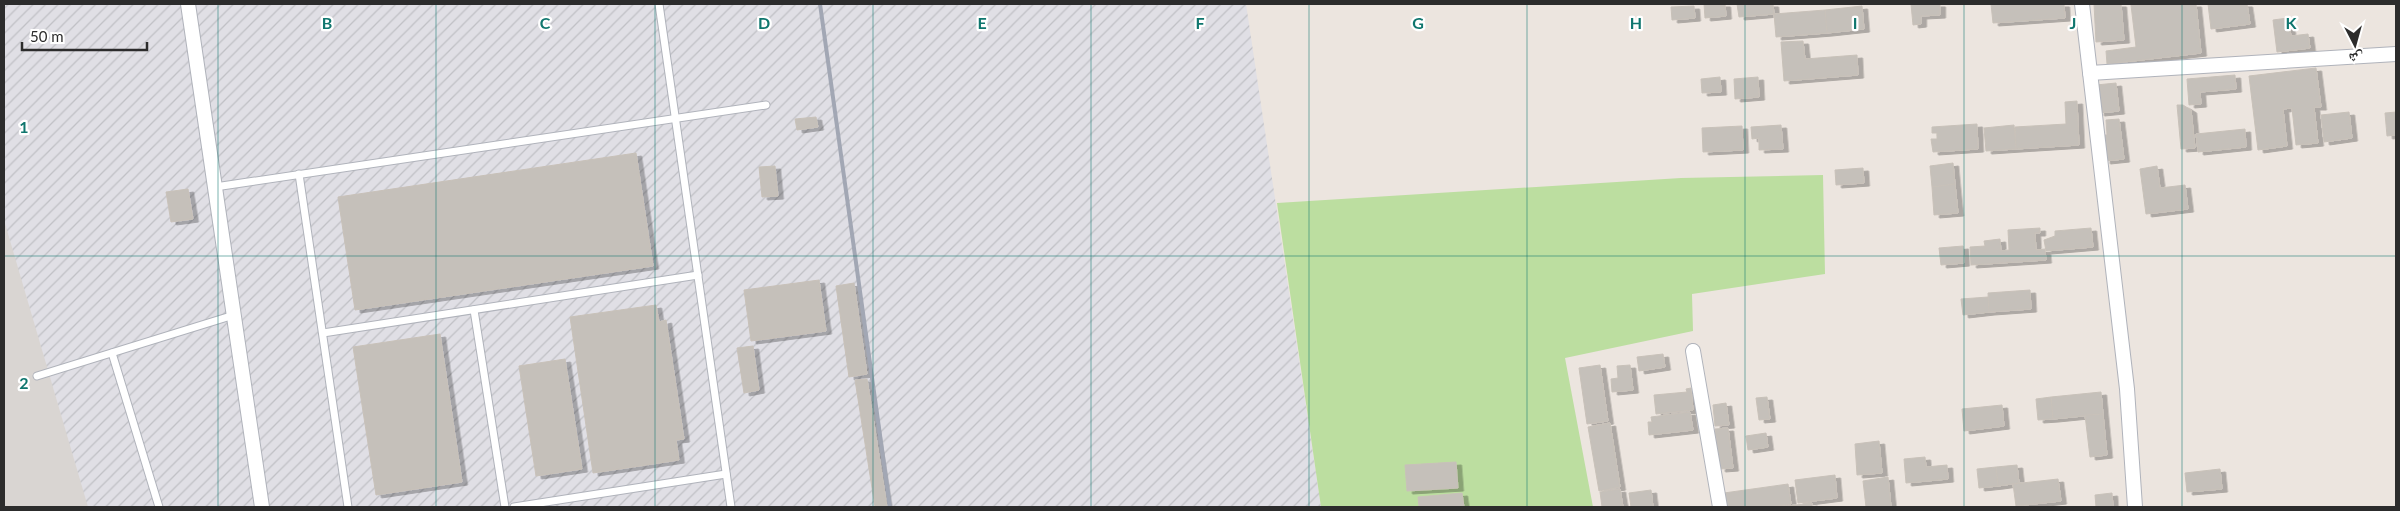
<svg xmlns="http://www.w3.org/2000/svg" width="2400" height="511" font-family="Lato,'Noto Naskh Arabic',sans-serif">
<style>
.industrial{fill:url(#industrial-furrows)}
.grass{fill:#bcdea0}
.plaza{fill:#d9d5d2}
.building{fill:#c5c0ba;stroke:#c8c1b9;filter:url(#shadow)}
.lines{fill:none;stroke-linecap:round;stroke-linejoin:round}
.service-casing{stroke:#b0b3bb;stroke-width:9}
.minor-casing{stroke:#b0b3bb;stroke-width:16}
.service{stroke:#fff;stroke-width:7}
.minor{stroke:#fff;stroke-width:14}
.rail{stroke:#a2a7b4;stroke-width:4}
.grid{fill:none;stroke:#0f766e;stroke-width:1;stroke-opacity:0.55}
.grid-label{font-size:16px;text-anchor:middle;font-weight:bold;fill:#0f766e;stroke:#fff;stroke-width:4.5;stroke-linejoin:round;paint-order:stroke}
</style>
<defs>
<pattern id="industrial-furrows" width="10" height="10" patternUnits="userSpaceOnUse" patternTransform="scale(1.25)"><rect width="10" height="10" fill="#e0dfe5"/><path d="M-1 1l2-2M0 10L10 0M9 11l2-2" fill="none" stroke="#c0c0c5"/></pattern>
<filter id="shadow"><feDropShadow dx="5.5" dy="3" stdDeviation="0" flood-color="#0004"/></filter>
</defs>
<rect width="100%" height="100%" fill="#ece5df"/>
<path class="industrial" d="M4,4H1246L1321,507H4Z"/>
<path class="grass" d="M1823,175L1825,274L1692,294L1693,331L1565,358L1593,507H1321L1277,203L1681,178Z"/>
<path class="plaza" d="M4,220L88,507H4Z"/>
<g class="building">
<path d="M1704,4H1725L1726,16L1705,18Z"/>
<path d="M1737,4H1773L1774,14L1739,17Z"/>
<path d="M1911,4H1940V15L1921,16V24L1913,25Z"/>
<path d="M1991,4H2064L2065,18L1993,23Z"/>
<path d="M2094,4H2121L2124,40L2096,42Z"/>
<path d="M2196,4L2201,53L2107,64L2106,51L2136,47L2131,5Z"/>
<path d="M2208,4H2247L2250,24L2211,29Z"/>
<path d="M1694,6L1695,18L1672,20L1671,7Z"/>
<path d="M1862,6L1864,29L1827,33L1825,10Z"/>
<path d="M1825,10L1827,33L1776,37L1774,14Z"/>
<path d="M2288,18L2291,36L2308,34L2310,48L2277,52L2273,20Z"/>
<path d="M1803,41L1805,59L1857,55L1858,75L1784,81L1781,42Z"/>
<path d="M2316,68L2321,107H2314L2318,143L2296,145L2292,108L2283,109L2287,146L2258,150L2249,76Z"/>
<path d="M2235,75L2236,89L2200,92L2201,104L2189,105L2187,79Z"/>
<path d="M1720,77L1721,92L1702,93L1701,79Z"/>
<path d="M1758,77L1759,97L1735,99L1734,79Z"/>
<path d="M2116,83L2119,111L2099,113L2096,85Z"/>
<path d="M2077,101L2079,145L2016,149L2015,127L2066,124L2065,102Z"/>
<path d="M2177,105H2183L2191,110L2195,148L2181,149Z"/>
<path d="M2349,112L2352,138L2324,142L2321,115Z"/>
<path d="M2396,112V135L2387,136L2385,113Z"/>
<path d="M816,117L818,127L797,130L795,119Z"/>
<path d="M2119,119L2124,159L2105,161L2102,135H2107L2106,120Z"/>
<path d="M1977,124L1978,149L1933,152L1931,139H1937V133H1932V127Z"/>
<path d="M1781,125L1783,149L1759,150V138L1752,139L1751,127Z"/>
<path d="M2014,125L2016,149L1986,151L1984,128Z"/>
<path d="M1742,126L1743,150L1703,152L1702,128Z"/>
<path d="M2245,129L2246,147L2198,152L2196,134Z"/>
<path d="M636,153L653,266L355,310L338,197Z"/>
<path d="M1953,163L1955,184L1932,187L1930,166Z"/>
<path d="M775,166L778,196L762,197L759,167Z"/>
<path d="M2157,166L2160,188L2185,185L2188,209L2146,214L2140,169Z"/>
<path d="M1863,168L1864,183L1836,185L1835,170Z"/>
<path d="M1955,184L1958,213L1934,215L1932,187Z"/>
<path d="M188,189L193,219L171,222L166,192Z"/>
<path d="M2040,228V233H2035L2036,250L2045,249L2046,260L1971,265L1970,247L1985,246L1984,241L2000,239L2001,251L2009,250L2008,230Z"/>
<path d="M2091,228L2093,247L2046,251L2044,240L2055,236V231Z"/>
<path d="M1963,246L1964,263L1941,265L1939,248Z"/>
<path d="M819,280L826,331L751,341L744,290Z"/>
<path d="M854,283L867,374L849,377L836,286Z"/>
<path d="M2030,290L2031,309L1989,312L1988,293Z"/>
<path d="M1988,297L1989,312L1963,315L1961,299Z"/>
<path d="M656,305L659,322L666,320L684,439L676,440L679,460L593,473L570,317Z"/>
<path d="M440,334L462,482L376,495L353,347Z"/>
<path d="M753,346L759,390L744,393L737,348Z"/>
<path d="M1663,354L1665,367L1639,371L1637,357Z"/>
<path d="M565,359L582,469L536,476L519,366Z"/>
<path d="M1600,365L1608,421L1587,424L1579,368Z"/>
<path d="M1630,365L1633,390L1612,392L1611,379L1618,378L1617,366Z"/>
<path d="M867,379L887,507H875L855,380Z"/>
<path d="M1691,388L1693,410L1656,414L1654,395L1687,392L1686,389Z"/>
<path d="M2101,392L2103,414L2053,419L2051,397Z"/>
<path d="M1767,397L1770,419L1759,420L1756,398Z"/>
<path d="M2051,397L2053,419L2038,420L2036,399Z"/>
<path d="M1726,403L1729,425L1715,426L1713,405Z"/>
<path d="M2002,405L2004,426L1964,431L1962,409Z"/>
<path d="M1690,412L1693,430L1649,435L1648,422H1652L1651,417Z"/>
<path d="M2103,414L2107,455L2090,457L2085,415Z"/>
<path d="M1610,423L1620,487L1599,491L1588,427Z"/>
<path d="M1728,428L1733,468L1720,469L1715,429Z"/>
<path d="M1766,433L1768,447L1748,450L1746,436Z"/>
<path d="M1879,441L1882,473L1857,475L1855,444Z"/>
<path d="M1925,457L1926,467L1947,465L1948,479L1906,483L1904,459Z"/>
<path d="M1456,462L1458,488L1407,491L1405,465Z"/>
<path d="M2017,465L2019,483L1998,486L1996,467Z"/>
<path d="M1996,467L1998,486L1979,488L1977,469Z"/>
<path d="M2220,469L2222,489L2187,492L2185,473Z"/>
<path d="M1835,475L1837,498L1798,503L1795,480Z"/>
<path d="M1888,477L1891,507H1866L1863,481Z"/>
<path d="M2058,479L2061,501L2016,506L2013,484Z"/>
<path d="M1788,484L1791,504L1768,507H1726L1724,493Z"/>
<path d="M1620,489L1623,507H1602L1600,492Z"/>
<path d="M1651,490L1653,507H1631L1629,493Z"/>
<path d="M1462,493L1464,507H1419L1418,497Z"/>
<path d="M2112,493L2113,507H2096L2095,495Z"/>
<path d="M1812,503V507H1780Z"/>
</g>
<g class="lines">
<defs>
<g id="service">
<path d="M659,4L731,507"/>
<path d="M299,174L348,507"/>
<path d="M215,187L766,105"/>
<path d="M474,310L505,507"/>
<path d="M323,333L698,275"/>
<path d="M112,353L159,507"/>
<path d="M37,376L234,315"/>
<path d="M514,507L726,474"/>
</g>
<g id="minor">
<path d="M188,4L262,507"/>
<path d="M2082,4L2127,389L2135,507"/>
<path d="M2090,73L2396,54"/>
<path d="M1693,351L1720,507"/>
</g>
</defs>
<use href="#service" class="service-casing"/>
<use href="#minor" class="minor-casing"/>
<use href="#service" class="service"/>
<use href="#minor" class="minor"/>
<path class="rail" d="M820,4L890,507"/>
</g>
<path class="grid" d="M218,4V507M436,4V507M655,4V507M873,4V507M1091,4V507M1309,4V507M1527,4V507M1745,4V507M1964,4V507M2182,4V507M4,256H2396"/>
<g class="grid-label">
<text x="327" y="29">B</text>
<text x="545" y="29">C</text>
<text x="764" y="29">D</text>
<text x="982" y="29">E</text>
<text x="1200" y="29">F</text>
<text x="1418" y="29">G</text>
<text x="1636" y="29">H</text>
<text x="1855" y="29">I</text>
<text x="2073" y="29">J</text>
<text x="2291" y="29">K</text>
<text x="24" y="133">1</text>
<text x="24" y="389">2</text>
</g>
<rect width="2400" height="511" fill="none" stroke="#2c2c2c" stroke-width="10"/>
<g transform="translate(2355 45) rotate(174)" stroke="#ffffff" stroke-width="4" paint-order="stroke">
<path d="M0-4L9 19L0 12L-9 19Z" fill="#2c2c2c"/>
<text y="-8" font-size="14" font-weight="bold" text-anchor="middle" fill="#2c2c2c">ش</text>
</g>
<path d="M22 42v8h125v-8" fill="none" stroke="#2c2c2c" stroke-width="2.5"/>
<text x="30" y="42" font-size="15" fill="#2c2c2c" stroke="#ffffff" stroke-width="4" paint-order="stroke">50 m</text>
</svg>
